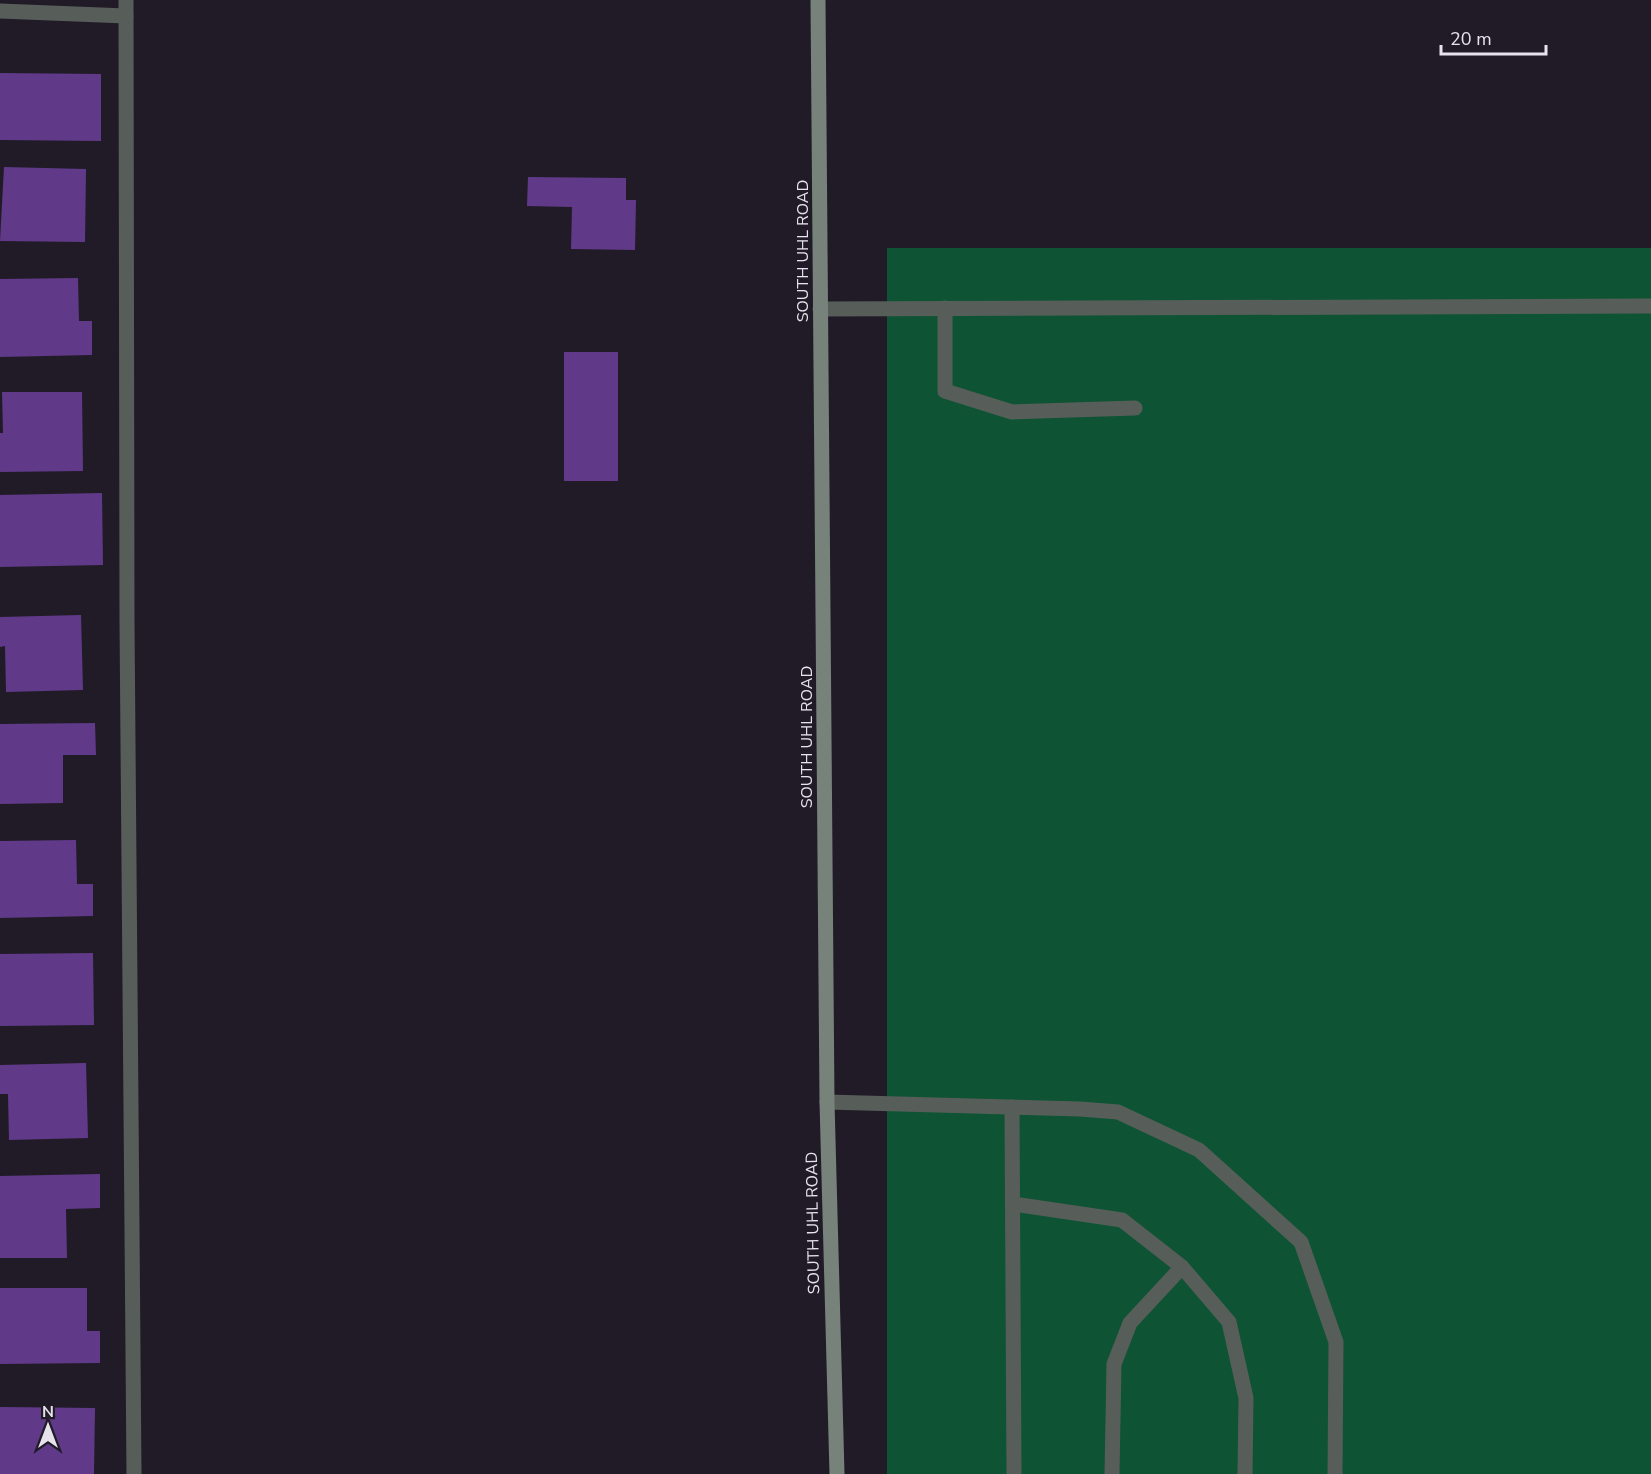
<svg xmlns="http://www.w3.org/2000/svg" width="1651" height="1474" font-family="'Nunito Sans',sans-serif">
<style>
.green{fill:#0e5334}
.building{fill:#603a89}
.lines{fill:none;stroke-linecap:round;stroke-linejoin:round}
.service{stroke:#575e59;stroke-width:15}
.secondary{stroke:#77827b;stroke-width:15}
.labels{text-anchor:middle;stroke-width:6;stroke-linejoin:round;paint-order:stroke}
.street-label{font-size:16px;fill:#e7e3ec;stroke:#211b28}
</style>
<rect width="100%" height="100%" fill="#211b28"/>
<rect class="green" x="887" y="248" width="764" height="1226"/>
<g class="building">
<path d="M0,73L101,74V141L0,140Z"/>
<path d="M4,167L86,169L85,242L0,241Z"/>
<path d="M528,177L626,178V200H636L635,250L571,249L572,207L527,206Z"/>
<path d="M78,278L79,321H92V355L0,357V279Z"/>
<rect x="564" y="352" width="54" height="129"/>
<path d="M2,392H82L83,471L0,472V433H3Z"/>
<path d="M102,493L103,565L0,567V495Z"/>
<path d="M81,615L83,690L6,692L5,646L0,647V617Z"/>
<path d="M95,723L96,755H63V803L0,804V724Z"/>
<path d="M76,840L77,884H93V916L0,918V841Z"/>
<path d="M93,953L94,1025L0,1026V954Z"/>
<path d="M86,1063L88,1138L9,1140L8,1094H0V1065Z"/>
<path d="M100,1174V1208L66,1209L67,1258H0V1176Z"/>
<path d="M0,1288H87V1331H100V1363L0,1364Z"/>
<path d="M0,1407L95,1408L94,1474H0Z"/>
</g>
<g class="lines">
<g class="service">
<path d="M126,0L127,621L134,1474"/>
<path d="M0,11L126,16"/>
<path d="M945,308V391L1012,412L1135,408"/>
<path d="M820,309L1651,306"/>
<path d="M827,1102L1080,1109L1118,1112L1199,1150L1301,1242L1336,1342L1335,1474"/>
<path d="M1012,1107L1014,1474"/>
<path d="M1013,1204L1122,1220L1182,1267L1229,1322L1246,1398L1245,1474"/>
<path d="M1112,1474L1114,1364L1130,1323L1182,1267"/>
</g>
<path class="secondary" d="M818,0L827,1102L837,1474"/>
</g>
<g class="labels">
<g class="street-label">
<text transform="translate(802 251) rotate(-90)" y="6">SOUTH UHL ROAD</text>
<text transform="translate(806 737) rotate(-90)" y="6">SOUTH UHL ROAD</text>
<text transform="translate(812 1223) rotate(-91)" y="6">SOUTH UHL ROAD</text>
</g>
</g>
<g transform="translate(48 1426)" stroke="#211b28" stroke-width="4.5" paint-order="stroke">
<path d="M0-4.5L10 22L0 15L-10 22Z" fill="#e7e3ec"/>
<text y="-9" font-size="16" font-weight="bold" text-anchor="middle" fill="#e7e3ec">N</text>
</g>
<path d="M1441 45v9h105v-9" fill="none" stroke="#e7e3ec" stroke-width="3"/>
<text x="1450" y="45" font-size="18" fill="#e7e3ec" stroke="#211b28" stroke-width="4.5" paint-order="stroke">20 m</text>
</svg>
